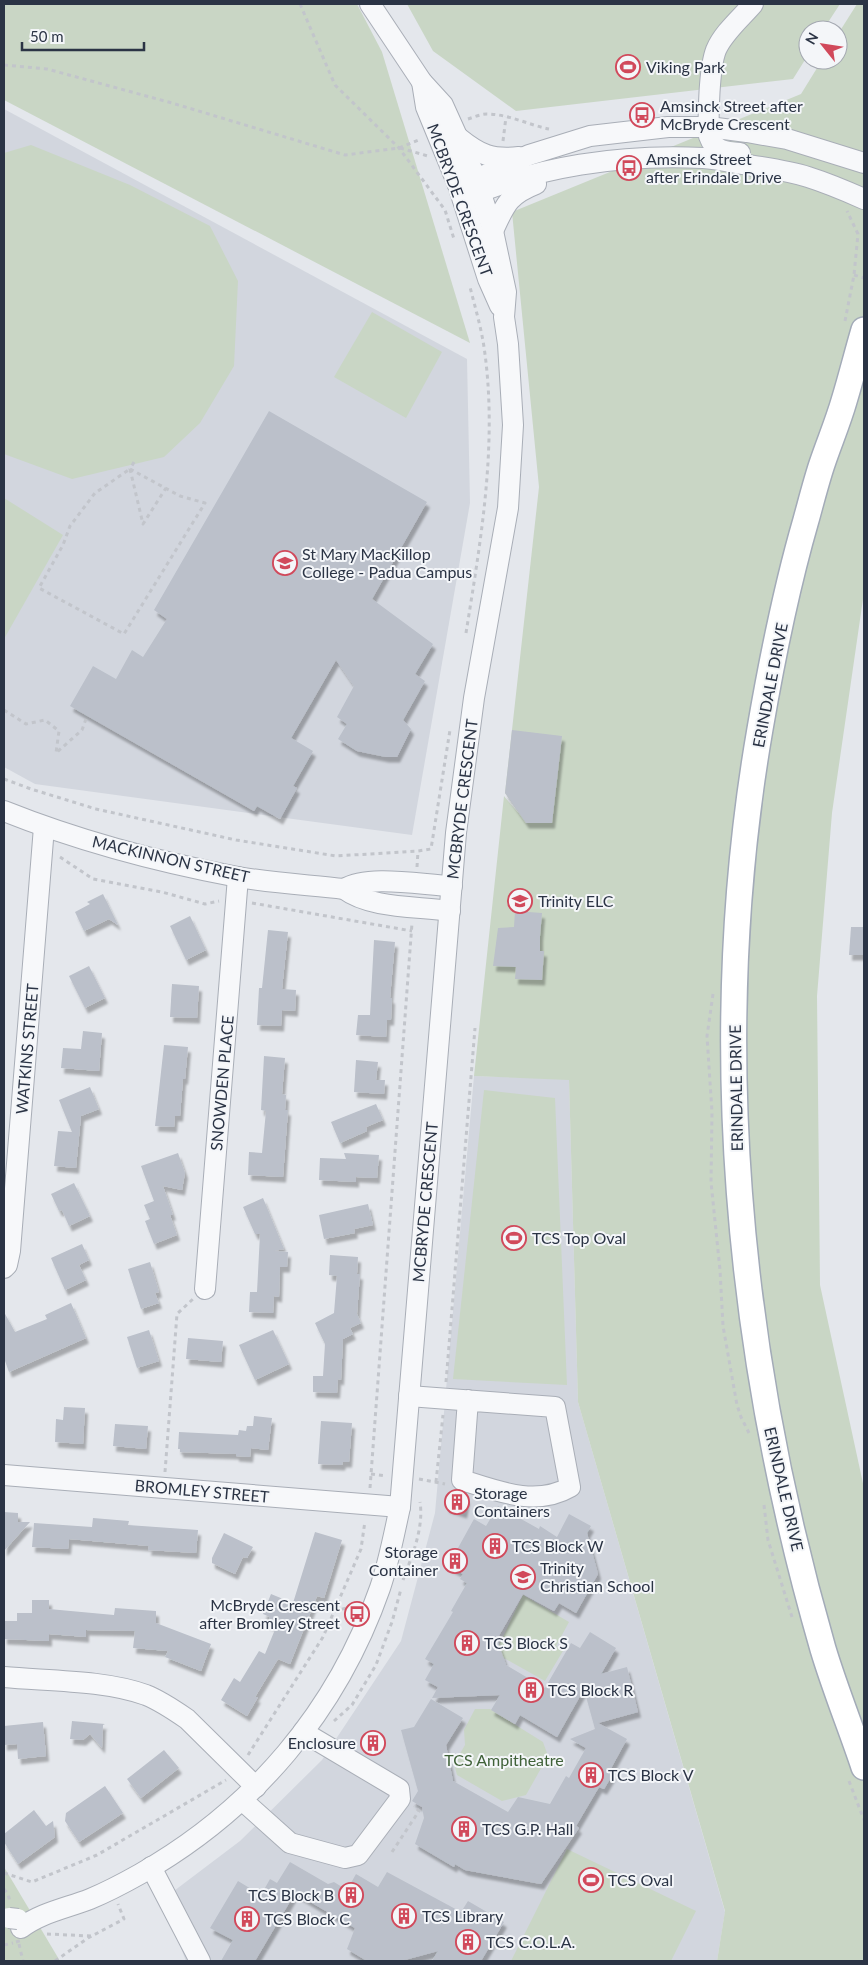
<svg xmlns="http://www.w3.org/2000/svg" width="868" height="1965" font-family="Lato,sans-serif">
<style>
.built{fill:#d2d6de}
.green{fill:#c9d6c5}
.building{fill:#bbc0ca;filter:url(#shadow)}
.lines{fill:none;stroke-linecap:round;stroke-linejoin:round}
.minor-casing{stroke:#a9aeb7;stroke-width:22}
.major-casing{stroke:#a3abb8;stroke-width:28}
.path{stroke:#c2c5cb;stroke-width:3;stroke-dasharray:4 4;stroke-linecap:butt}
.minor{stroke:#f7f8fa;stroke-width:20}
.major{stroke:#fff;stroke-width:25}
.minor-bridge-casing{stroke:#a9aeb7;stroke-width:22;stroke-linecap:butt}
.path-bridge{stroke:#c2c5cb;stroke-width:3;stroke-dasharray:4 4;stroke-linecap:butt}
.minor-bridge{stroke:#f7f8fa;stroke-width:20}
.labels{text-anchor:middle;stroke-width:4;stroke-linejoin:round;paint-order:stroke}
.poi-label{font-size:16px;fill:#2b3445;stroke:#f4f6f9;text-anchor:start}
.street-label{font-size:16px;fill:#2b3445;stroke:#f4f6f9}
.park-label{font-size:16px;fill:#3f6138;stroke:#f4f6f9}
</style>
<defs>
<filter id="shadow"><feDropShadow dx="3" dy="5.5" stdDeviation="1" flood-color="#0004"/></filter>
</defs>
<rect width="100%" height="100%" fill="#e4e7ec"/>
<g class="built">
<path d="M4,109L467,359L470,503L412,835L35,784L4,767Z"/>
<path d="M474,1076L569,1079L578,1402L725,1912L717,1961H186L162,1900L240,1841L322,1760L401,1641L435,1513Z"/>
</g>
<g class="green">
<path d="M4,4H357L382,52L470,343L4,100Z"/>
<path d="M407,4H840L823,30H808V55L793,79L516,111L433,51Z"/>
<path d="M857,4H864V592L832,813L817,996L820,1285L864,1488V1961H717L725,1911L578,1402L569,1080L474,1076L504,796L520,815L505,793L539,487L512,212L801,94L822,60H838V34Z"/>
<path d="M31,145L130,185L210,226L238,281L234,366L200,423L164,457L72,479L4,454V153Z"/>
<path d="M372,312L442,352L406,418L334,377Z"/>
<path d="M4,498L63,535L4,639Z"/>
<path d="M484,1090L555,1098L567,1385L453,1379Z"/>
<path d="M523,1595L569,1622L556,1646L563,1651L545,1681L495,1653Z"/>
<path d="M475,1709H490L543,1742L548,1756L526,1795L502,1801L457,1775L454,1764L465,1745L464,1730Z"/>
<path d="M567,1849L696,1911L671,1961H511Z"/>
<path d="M4,1867L60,1961H4Z"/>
</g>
<g class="building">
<path d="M269,411L427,502L372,599L433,644L415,674L425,681L403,720L411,729L397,757H386L357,751L338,739L347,724L337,717L354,686L336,660L291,738L313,751L293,786L297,788L280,819L257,806L254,811L70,706L93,666L116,679L132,650L143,657L167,619L154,610Z"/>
<path d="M512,730L562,736L552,823H526L505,793Z"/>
<path d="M103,894L118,925L109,919L84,931L75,912L90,904L87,902Z"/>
<path d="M515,911L542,913L540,936V951H544L542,980L515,979L516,967L493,966L498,928L514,927Z"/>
<path d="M190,916L206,950L186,960L170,926Z"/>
<path d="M851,927H864V955H849Z"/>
<path d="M268,930L288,932L282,989L296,990L295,1011L282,1010L281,1026L257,1025L259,988H262Z"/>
<path d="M374,940L395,942L390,998H392L391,1020H387L386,1037L356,1035L358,1015H370Z"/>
<path d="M89,966L105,998L85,1008L69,976Z"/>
<path d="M172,984L199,986L197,1018L170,1017Z"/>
<path d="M83,1031L102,1033L99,1071L61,1068L63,1048L81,1049Z"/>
<path d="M164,1045L188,1047L185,1079H183L180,1116H175L174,1127L155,1126Z"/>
<path d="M264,1056L285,1058L282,1094L286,1095L285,1110H288L283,1177L248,1175L249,1152L262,1153L266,1111L261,1110Z"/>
<path d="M356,1060L378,1062L376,1080H385L384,1094L354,1092Z"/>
<path d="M90,1087L99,1109L81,1116L76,1168L54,1166L58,1131L72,1132L59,1100Z"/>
<path d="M376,1104L383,1120L366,1127L367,1131L340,1143L331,1122Z"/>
<path d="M178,1153L185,1173L182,1190L163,1186L173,1215H170L177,1235L154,1244L145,1221L150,1219L144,1205L154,1201L141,1166Z"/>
<path d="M344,1153L379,1155L377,1178L356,1177V1182L319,1180L320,1158L346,1159Z"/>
<path d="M74,1183L90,1216L69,1226L62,1210L59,1211L51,1194Z"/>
<path d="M263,1198L284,1249L274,1251L288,1252L287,1267H280L279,1297L274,1296L273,1313L249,1312L250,1292H257L260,1234H255L243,1207Z"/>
<path d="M368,1204L373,1225L354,1229L355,1233L324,1239L319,1215Z"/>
<path d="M82,1244L89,1260L79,1265L86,1280L65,1290L51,1258Z"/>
<path d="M330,1255L358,1257L357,1274H360L357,1314L361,1323L350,1328L353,1334L343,1339L341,1380L338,1379L337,1393L313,1392V1376H323L325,1344L315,1323L334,1313L337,1276L329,1275Z"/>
<path d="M150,1262L159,1292L155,1293L159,1303L141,1309L128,1269Z"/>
<path d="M71,1303L86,1338L9,1372L4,1358V1312L15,1332L47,1319L45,1315Z"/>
<path d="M149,1330L159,1361L137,1368L127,1337Z"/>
<path d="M273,1330L289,1364L255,1380L239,1345Z"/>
<path d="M188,1338L223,1341L221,1362L186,1359Z"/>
<path d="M64,1407L85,1408L83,1444L55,1442L56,1419L63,1420Z"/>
<path d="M254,1416L272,1418L268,1450L251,1448L250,1457L236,1456V1454L180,1452V1449H178L179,1432L238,1435L239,1430L246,1431L247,1426H253Z"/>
<path d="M321,1421L352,1423L349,1462H343L342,1465L318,1464Z"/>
<path d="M115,1424L148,1426L146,1449L113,1446Z"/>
<path d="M449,1492L467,1498L464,1513L446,1507Z"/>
<path d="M498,1506L539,1529L540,1526L557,1537L569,1514L591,1526L587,1533L598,1574L576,1613L559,1603L554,1611L523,1594L497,1639L506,1665L545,1688L571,1643L580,1648L590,1632L616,1648L601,1674L627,1667L638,1712L598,1723L627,1739L609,1772L613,1774L604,1789L599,1787L576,1826L579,1828L541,1884L465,1870L455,1864L454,1867L415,1844L424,1818L422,1807L412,1801L418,1791L401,1730L414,1727L431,1699L463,1718L446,1745L453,1781L508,1812L518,1797L550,1804L566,1776L569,1778L586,1748L570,1739L595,1729L584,1689L557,1737L520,1715L515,1724L491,1710L500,1695L432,1698L438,1687L425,1680L434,1664L425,1659L453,1612L451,1611L467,1583L460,1579L463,1574L448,1566L474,1519L486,1526Z"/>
<path d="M4,1512L18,1513V1522H30L4,1551Z"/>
<path d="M93,1518L129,1521L128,1525L198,1530L196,1553L148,1550L149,1546L69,1539L68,1549L32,1547L34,1523L92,1527Z"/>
<path d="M315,1532L342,1540L324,1598L317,1596L290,1664L278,1659L255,1697H258L247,1716L221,1700L234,1678L240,1682L259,1651L265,1654L276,1627L267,1624L270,1617L263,1614L271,1594L293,1603Z"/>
<path d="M224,1533L253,1547L247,1558L243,1557L235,1574L212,1563V1558Z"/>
<path d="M32,1600H49V1609L114,1615L115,1608L156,1611V1623L211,1644L201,1671L165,1657L168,1651L133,1648L135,1631L86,1630V1637L49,1634V1641L4,1639V1621H17V1613H32Z"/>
<path d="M72,1721L105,1724L103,1725L102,1748L90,1734L83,1740L70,1739Z"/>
<path d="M43,1722L46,1756L18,1759L17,1744L4,1745V1726Z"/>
<path d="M164,1750L179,1768L141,1798L127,1779Z"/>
<path d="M105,1786L123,1813L79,1842L65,1821L66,1813Z"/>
<path d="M34,1810L46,1826L53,1821L55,1837L18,1864L4,1842V1834Z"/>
<path d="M290,1862L328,1884L334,1882L347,1890L356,1874L378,1887L387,1872L461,1912L468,1901L504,1922L481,1961H432L438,1951L401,1961H367L347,1949L355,1928L295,1893L255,1961H221L233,1940L210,1928L238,1881L261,1895L270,1879L277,1883Z"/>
</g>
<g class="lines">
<defs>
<g id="minor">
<path d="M422,82L426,107L458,185L488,279L500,306"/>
<path d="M459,138C480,155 492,160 519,157"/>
<path d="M740,153C725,152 714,151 709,136C708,116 709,68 716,50C723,33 741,18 753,4"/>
<path d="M458,185L488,174L529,155L590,136L668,127H709L747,132L787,139L864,163"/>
<path d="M463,199C537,166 622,154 703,158C718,159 734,163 748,165C768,168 789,171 808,177C827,183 846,191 864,199"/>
<path d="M493,231C505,205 508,195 536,184"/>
<path d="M4,811C79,841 158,862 238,877C272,883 309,885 344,889C371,909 417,906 450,911"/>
<path d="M344,889C369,874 422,885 452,886"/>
<path d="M4,1268L7,1265L10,1251L44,827"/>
<path d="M205,1289L238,877"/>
<path d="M409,1396L555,1407L570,1487C536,1507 497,1491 462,1480L468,1400"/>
<path d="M4,1475L400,1507"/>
<path d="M4,1677C48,1681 105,1680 146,1695C161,1701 174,1710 187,1719L256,1787"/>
<path d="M242,1800L290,1843L345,1858L358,1855L400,1799L399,1789L303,1732"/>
<path d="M151,1867L200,1961"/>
<path d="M21,1928C40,1913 67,1908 90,1899C107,1892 124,1883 140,1874C254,1809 337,1711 380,1588C389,1562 394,1534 400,1507L456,833L474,698L508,508L513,425L508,344L504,317L506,292L493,231L476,178L443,105L422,82L370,4"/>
</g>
<path id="major" d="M864,330C857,354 851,378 844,401C838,422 829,443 822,464C816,482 811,502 806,520C786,589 772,659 760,729C707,1035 737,1352 823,1649C835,1689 851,1728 864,1767"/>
</defs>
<use href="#minor" class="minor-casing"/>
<use href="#major" class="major-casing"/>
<g class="path">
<path d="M300,4L335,85L399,148L445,210L454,239"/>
<path d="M4,65L47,69L172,103L345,155L399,148L421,139"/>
<path d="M468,119C474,117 481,114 487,114C508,114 529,125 549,129"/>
<path d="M503,141L506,117"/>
<path d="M400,148L428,156"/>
<path d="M854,275L864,278"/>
<path d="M845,321L854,275L858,234L847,211"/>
<path d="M134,462L130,469L143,524L166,488"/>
<path d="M130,469L180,496L205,503L124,634L39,588L63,545L70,526L95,493Z"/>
<path d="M466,633C481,539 498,442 484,347C481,327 475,307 470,287"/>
<path d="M4,710L26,724L45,720L59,731L56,753L82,730L87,716"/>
<path d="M4,779L31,789L96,809L236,840L336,856L418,851L431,849L450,730"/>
<path d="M60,857L93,879L162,892L205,904L219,901"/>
<path d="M417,867L418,851"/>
<path d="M252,903L412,931"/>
<path d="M713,994L707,1036L712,1112L711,1182L720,1270L723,1326L737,1405L741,1417L749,1433"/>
<path d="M446,1382L475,1028"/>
<path d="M165,1472L177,1314L193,1299"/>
<path d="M371,1474L386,1476"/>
<path d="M419,1479L445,1484"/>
<path d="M436,1482L443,1415"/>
<path d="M370,1488L412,923"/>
<path d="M764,1505L768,1540L792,1617"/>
<path d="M403,1580C412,1556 424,1528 420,1502"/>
<path d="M334,1611L355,1606"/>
<path d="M334,1721L352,1705L376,1665L392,1622L401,1589"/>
<path d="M248,1755L323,1637L361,1549L365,1521"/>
<path d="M849,1781L864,1820"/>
<path d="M392,1852L419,1811L414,1806"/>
<path d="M4,1873L32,1882L97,1855L226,1780"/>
<path d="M4,1889L8,1894L10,1902"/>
<path d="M47,1934L91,1936"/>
<path d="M19,1944L23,1961"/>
<path d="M4,1945L13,1943"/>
<path d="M55,1961L88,1938L124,1919L118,1904"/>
</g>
<use href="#minor" class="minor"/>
<use href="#major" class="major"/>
<defs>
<path id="minor-bridge" d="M9,1918L18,1919"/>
</defs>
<use href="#minor-bridge" class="minor-bridge-casing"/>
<path class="path-bridge" d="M16,1942L23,1940"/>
<use href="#minor-bridge" class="minor-bridge"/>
</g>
<defs>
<symbol id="stadium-ring" viewBox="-11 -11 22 22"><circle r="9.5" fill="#f4f6f9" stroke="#d1495b" stroke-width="1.5"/><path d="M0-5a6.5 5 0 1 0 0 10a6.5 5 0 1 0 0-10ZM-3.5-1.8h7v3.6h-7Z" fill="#d1495b"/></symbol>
<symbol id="bus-ring" viewBox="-11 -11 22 22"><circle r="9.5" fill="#f4f6f9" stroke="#d1495b" stroke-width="1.5"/><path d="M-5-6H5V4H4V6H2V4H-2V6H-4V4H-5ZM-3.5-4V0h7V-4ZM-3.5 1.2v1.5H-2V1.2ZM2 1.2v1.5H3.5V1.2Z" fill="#d1495b"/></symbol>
<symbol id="university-ring" viewBox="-11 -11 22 22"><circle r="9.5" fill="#f4f6f9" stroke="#d1495b" stroke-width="1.5"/><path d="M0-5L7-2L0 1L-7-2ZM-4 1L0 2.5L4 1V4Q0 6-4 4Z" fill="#d1495b"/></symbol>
<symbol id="school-ring" viewBox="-11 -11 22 22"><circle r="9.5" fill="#f4f6f9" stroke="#d1495b" stroke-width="1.5"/><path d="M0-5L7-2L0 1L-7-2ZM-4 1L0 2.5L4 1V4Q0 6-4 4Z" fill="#d1495b"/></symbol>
<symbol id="building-ring" viewBox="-11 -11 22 22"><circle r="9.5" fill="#f4f6f9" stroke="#d1495b" stroke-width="1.5"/><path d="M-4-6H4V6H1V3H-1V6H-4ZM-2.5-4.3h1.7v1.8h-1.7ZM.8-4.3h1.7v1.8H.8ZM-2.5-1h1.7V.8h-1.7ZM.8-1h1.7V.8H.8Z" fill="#d1495b"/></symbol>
</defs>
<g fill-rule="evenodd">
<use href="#stadium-ring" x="614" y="53" width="28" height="28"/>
<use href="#bus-ring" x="628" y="101" width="28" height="28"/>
<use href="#bus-ring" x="615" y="154" width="28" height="28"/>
<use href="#university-ring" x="271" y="549" width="28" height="28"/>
<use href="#school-ring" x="506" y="887" width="28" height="28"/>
<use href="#stadium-ring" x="500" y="1224" width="28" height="28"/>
<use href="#building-ring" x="443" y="1488" width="28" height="28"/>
<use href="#building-ring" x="481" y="1532" width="28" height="28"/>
<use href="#building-ring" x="441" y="1547" width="28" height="28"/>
<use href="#school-ring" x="509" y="1563" width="28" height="28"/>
<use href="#bus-ring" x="343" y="1600" width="28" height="28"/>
<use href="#building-ring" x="453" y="1629" width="28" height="28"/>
<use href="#building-ring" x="517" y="1676" width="28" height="28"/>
<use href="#building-ring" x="359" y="1729" width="28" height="28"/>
<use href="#building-ring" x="577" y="1761" width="28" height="28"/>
<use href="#building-ring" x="450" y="1815" width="28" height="28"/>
<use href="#stadium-ring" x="577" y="1866" width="28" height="28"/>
<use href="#building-ring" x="337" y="1881" width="28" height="28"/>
<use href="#building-ring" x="390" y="1902" width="28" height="28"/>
<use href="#building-ring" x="233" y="1905" width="28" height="28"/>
<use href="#building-ring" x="454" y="1928" width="28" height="28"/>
</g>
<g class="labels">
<g class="poi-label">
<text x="646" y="73">Viking Park</text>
<text x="660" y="112">Amsinck Street after<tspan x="660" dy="18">McBryde Crescent</tspan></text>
<text x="646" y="165">Amsinck Street<tspan x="646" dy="18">after Erindale Drive</tspan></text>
<text x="302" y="560">St Mary MacKillop<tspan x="302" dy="18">College - Padua Campus</tspan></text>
<text x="538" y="907">Trinity ELC</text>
<text x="532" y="1244">TCS Top Oval</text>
<text x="474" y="1499">Storage<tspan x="474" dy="18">Containers</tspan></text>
<text x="512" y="1552">TCS Block W</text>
<text x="438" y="1558" text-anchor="end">Storage<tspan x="438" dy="18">Container</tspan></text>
<text x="540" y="1574">Trinity<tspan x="540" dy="18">Christian School</tspan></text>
<text x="340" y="1611" text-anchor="end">McBryde Crescent<tspan x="340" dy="18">after Bromley Street</tspan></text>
<text x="484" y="1649">TCS Block S</text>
<text x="548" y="1696">TCS Block R</text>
<text x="356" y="1749" text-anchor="end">Enclosure</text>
<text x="608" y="1781">TCS Block V</text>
<text x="482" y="1835">TCS G.P. Hall</text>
<text x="608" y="1886">TCS Oval</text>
<text x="334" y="1901" text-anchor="end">TCS Block B</text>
<text x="422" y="1922">TCS Library</text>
<text x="264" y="1925">TCS Block C</text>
<text x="486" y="1948">TCS C.O.L.A.</text>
</g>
<g class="street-label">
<text transform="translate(460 200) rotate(70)" y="6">MCBRYDE CRESCENT</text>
<text transform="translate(770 685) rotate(-79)" y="6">ERINDALE DRIVE</text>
<text transform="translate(462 799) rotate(-83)" y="6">MCBRYDE CRESCENT</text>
<text transform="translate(171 859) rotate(13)" y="6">MACKINNON STREET</text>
<text transform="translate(27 1049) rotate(-85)" y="6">WATKINS STREET</text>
<text transform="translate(222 1083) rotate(-85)" y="6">SNOWDEN PLACE</text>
<text transform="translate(736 1088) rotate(-91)" y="6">ERINDALE DRIVE</text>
<text transform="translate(425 1202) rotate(-85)" y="6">MCBRYDE CRESCENT</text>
<text transform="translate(784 1489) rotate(77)" y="6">ERINDALE DRIVE</text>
<text transform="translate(202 1491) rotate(5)" y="6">BROMLEY STREET</text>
</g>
<g class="park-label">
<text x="504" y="1766">TCS Ampitheatre</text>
</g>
</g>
<rect width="868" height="1965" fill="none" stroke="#2b3445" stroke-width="10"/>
<g transform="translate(823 45) rotate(300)"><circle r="24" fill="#f4f6f9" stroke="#a4a8b1"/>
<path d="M0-4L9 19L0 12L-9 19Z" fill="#d1495b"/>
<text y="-8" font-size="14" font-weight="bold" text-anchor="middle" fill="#2b3445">N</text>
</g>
<path d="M22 42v8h122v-8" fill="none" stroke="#2b3445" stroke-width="2.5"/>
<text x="30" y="42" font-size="15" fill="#2b3445" stroke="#f4f6f9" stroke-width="4" paint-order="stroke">50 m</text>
</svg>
